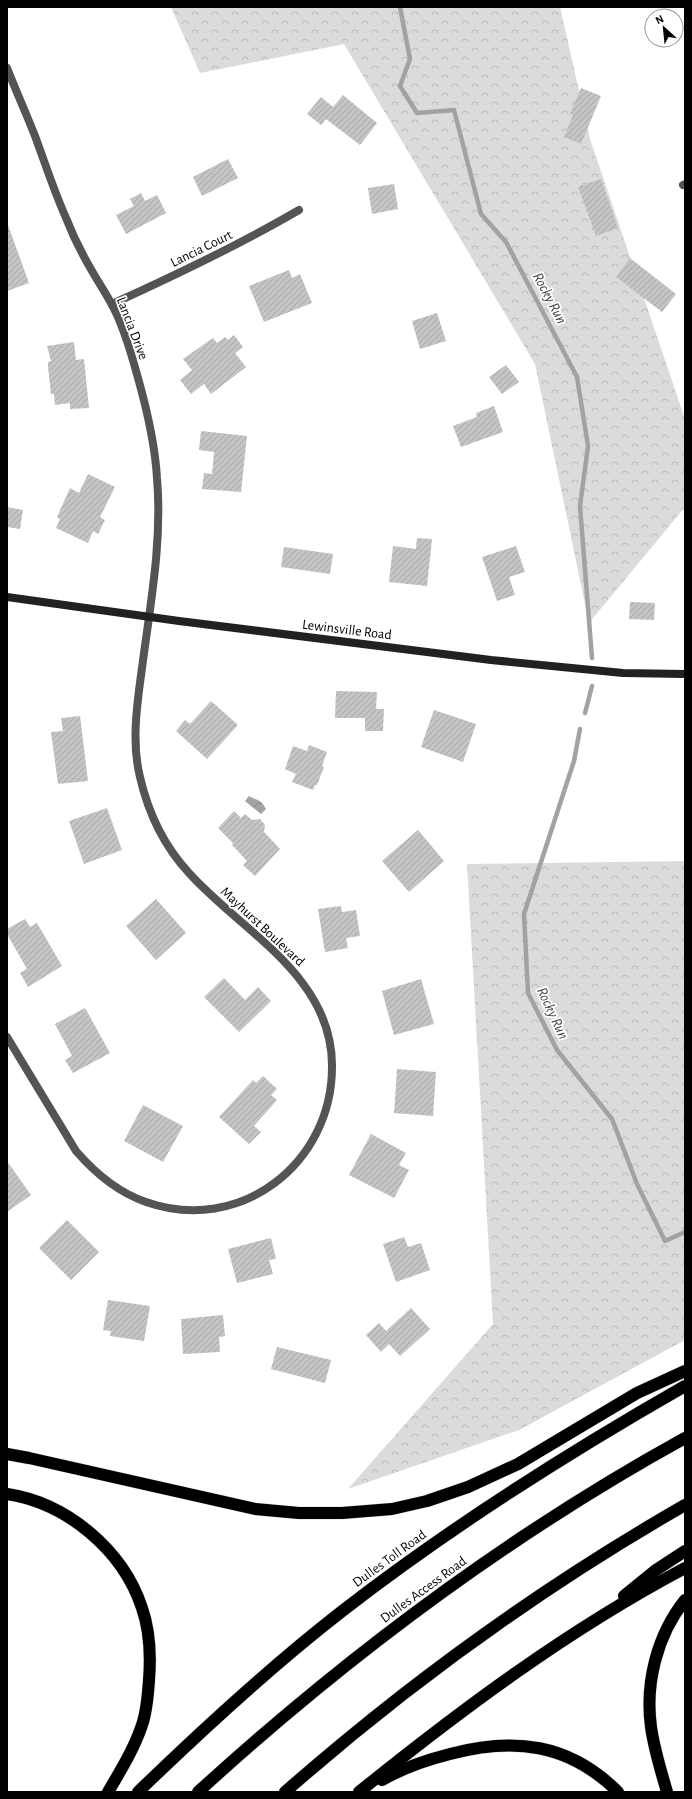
<svg xmlns="http://www.w3.org/2000/svg" width="692" height="1799" font-family="'Alegreya Sans',sans-serif">
<style>
.forest{fill:url(#forest-crowns)}
.water{fill:url(#water-waves)}
.lines{fill:none;stroke-linecap:round;stroke-linejoin:round}
.stream{stroke:#a2a2a2;stroke-width:4.5}
.building{fill:url(#building-hatch)}
.motorway-casing{stroke:#dbdbdb;stroke-width:13}
.minor{stroke:#545454;stroke-width:8}
.secondary{stroke:#212121;stroke-width:8}
.motorway{stroke:#000;stroke-width:12}
.labels{text-anchor:middle;stroke-width:3.5;stroke-linejoin:round;paint-order:stroke}
.street-label{font-size:14px;fill:#000;stroke:#fff}
.water-label{font-size:15px;font-style:italic;fill:#434343;stroke:#fff}
</style>
<defs>
<pattern id="forest-crowns" width="20" height="18" patternUnits="userSpaceOnUse"><rect width="20" height="18" fill="#dbdbdb"/><path d="M2 6a3 3 0 1 1 6 0M12 15a3 3 0 1 1 6 0" fill="none" stroke="#bababa"/></pattern>
<pattern id="water-waves" width="16" height="10" patternUnits="userSpaceOnUse"><rect width="16" height="10" fill="#a2a2a2"/><path d="M0 5q4-4 8 0t8 0" fill="none" stroke="#8a8a8a"/></pattern>
<pattern id="building-hatch" width="6" height="6" patternUnits="userSpaceOnUse"><rect width="6" height="6" fill="#c4c4c4"/><path d="M-1 1l2-2M0 6l6-6M5 7l2-2" fill="none" stroke="#a7a7a7"/></pattern>
</defs>
<rect width="100%" height="100%" fill="#fff"/>
<g class="forest">
<path d="M171,7H560L590,139L685,419V507L589,623L535,364L344,44L200,73Z"/>
<path d="M685,861V1340L519,1430L348,1489L493,1324L467,864Z"/>
</g>
<path class="water" d="M249,796C257,801 260,798 266,809L261,814L245,801Z"/>
<g class="lines">
<g class="stream">
<path d="M400,7L410,59L400,86L417,113L454,110L481,214L506,242L577,377L588,446L580,506L592,658"/>
<path d="M585,713L592,686"/>
<path d="M580,729L574,761L524,914L528,993L557,1050L612,1119L637,1184L665,1241L685,1232"/>
</g>
</g>
<g class="building">
<path d="M581,88L601,96L581,144L564,137L573,115L570,114Z"/>
<path d="M343,95L377,123L360,145L326,119L321,125L307,114L321,97L333,107Z"/>
<path d="M228,159L238,178L202,196L193,177Z"/>
<path d="M601,179L618,228L596,236L578,187Z"/>
<path d="M394,184L398,209L372,214L368,188Z"/>
<path d="M141,193L145,201L157,195L166,213L126,234L116,215L134,206L130,199Z"/>
<path d="M7,225H8L29,283L7,291Z"/>
<path d="M630,258L676,294L662,312L616,277Z"/>
<path d="M289,270L292,278L300,274L312,303L264,322L249,286Z"/>
<path d="M437,313L446,341L420,349L412,321Z"/>
<path d="M234,335L243,347L235,353L246,367L211,394L204,384L191,394L180,380L192,370L183,359L213,338L217,343L225,337L228,340Z"/>
<path d="M74,342L76,360L84,359L89,408L70,409V403L55,405L54,394H51L48,367V362L51,361L47,346Z"/>
<path d="M506,365L519,382L502,394L489,377Z"/>
<path d="M494,406L503,432L461,447L453,426L477,417L476,413Z"/>
<path d="M201,431L247,436L241,492L202,489L204,473L212,474L214,452L199,450Z"/>
<path d="M88,474L115,487L100,517L105,520L98,534L93,531L88,543L56,528L60,519L57,517L70,488L79,493Z"/>
<path d="M7,507L23,510L20,529L7,527Z"/>
<path d="M417,538L432,539L427,586L389,582L393,546L416,549Z"/>
<path d="M516,546L525,572L509,577L515,595L497,601L482,557Z"/>
<path d="M284,547L333,554L330,574L281,567Z"/>
<path d="M630,602L655,603L654,620L629,619Z"/>
<path d="M336,691L377,692L376,709H384L383,731H365V718H335Z"/>
<path d="M211,701L238,725L207,759L176,731L185,720L190,724Z"/>
<path d="M434,710L476,724L463,762L421,747Z"/>
<path d="M80,716L88,781L58,784L51,732L63,731L61,718Z"/>
<path d="M309,745L327,752L322,766L324,767L317,785H315L313,790L292,782L296,774L285,769L293,746L307,751Z"/>
<path d="M107,808L122,850L84,864L69,821Z"/>
<path d="M234,811L241,818L245,814L252,820L260,819L265,825L264,832L280,849L255,876L243,865L247,861L232,845L233,843L218,828Z"/>
<path d="M418,830L444,861L409,892L382,861Z"/>
<path d="M156,899L186,933L156,960L126,926Z"/>
<path d="M341,906L342,912L356,910L360,936L346,938L348,948L325,952L318,909Z"/>
<path d="M25,919L30,927L37,923L62,966L28,987L20,973L27,969L7,934V929Z"/>
<path d="M224,978L245,1000L258,987L271,1001L239,1032L204,997Z"/>
<path d="M421,979L434,1024L394,1035L382,991Z"/>
<path d="M85,1008L110,1053L73,1073L65,1060L72,1056L55,1024Z"/>
<path d="M397,1069L436,1072L433,1116L394,1113Z"/>
<path d="M263,1076L277,1089L271,1095L277,1100L254,1126L261,1132L249,1144L219,1117L253,1080L256,1083Z"/>
<path d="M143,1105L183,1126L163,1162L124,1141Z"/>
<path d="M371,1134L406,1153L399,1165L409,1170L394,1198L349,1175Z"/>
<path d="M7,1161L31,1195L7,1212Z"/>
<path d="M67,1220L99,1252L71,1280L39,1248Z"/>
<path d="M404,1237L408,1247L421,1243L430,1270L396,1282L383,1244Z"/>
<path d="M271,1238L276,1259L269,1260L273,1274L237,1283L228,1249Z"/>
<path d="M108,1300L150,1306L144,1341L110,1336L111,1331L103,1330Z"/>
<path d="M411,1308L430,1329L400,1356L389,1344L381,1352L366,1335L379,1323L386,1331Z"/>
<path d="M223,1315L225,1336L219,1337L220,1352L183,1354L181,1319Z"/>
<path d="M277,1347L331,1360L325,1383L271,1369Z"/>
</g>
<g class="lines">
<defs>
<g id="motorway">
<path d="M7,1454L29,1458L255,1509L299,1513H342L392,1509L427,1501L468,1487L518,1464L637,1393L685,1371"/>
<path d="M7,1494C67,1503 123,1550 142,1608C150,1631 151,1655 149,1680C148,1694 147,1711 142,1725C134,1749 121,1770 108,1792"/>
<path d="M624,1596L656,1570L685,1551"/>
<path d="M382,1780C403,1768 426,1760 450,1754C513,1737 569,1743 618,1792"/>
<path d="M138,1792C203,1729 269,1668 341,1612C449,1528 566,1454 685,1386"/>
<path d="M198,1792C347,1656 509,1535 685,1438"/>
<path d="M285,1792C409,1683 542,1587 685,1505"/>
<path d="M359,1792C462,1709 568,1630 685,1568"/>
<path d="M667,1792C661,1771 654,1749 651,1727C645,1683 657,1635 685,1600"/>
</g>
</defs>
<use href="#motorway" class="motorway-casing"/>
<g class="minor">
<path d="M7,68C16,91 26,113 35,136C45,163 54,191 66,218C73,236 82,254 92,271C100,285 110,299 117,315C126,335 132,356 138,378C147,410 155,444 157,478C162,537 152,595 144,653C139,693 130,737 140,777C148,812 164,846 189,873C242,932 333,976 332,1067C332,1164 240,1235 146,1202C117,1192 95,1173 76,1151L7,1037"/>
<path d="M683,185L685,184"/>
<path d="M112,304C176,275 239,245 299,210"/>
</g>
<path class="secondary" d="M7,597L179,621L491,660L623,673L685,674"/>
<use href="#motorway" class="motorway"/>
</g>
<g class="labels">
<g class="street-label">
<text transform="translate(201 248) rotate(-26)" y="5">Lancia Court</text>
<text transform="translate(133 328) rotate(69)" y="5">Lancia Drive</text>
<text transform="translate(347 629) rotate(7)" y="5">Lewinsville Road</text>
<text transform="translate(263 926) rotate(43)" y="5">Mayhurst Boulevard</text>
<text transform="translate(389 1558) rotate(-36)" y="5">Dulles Toll Road</text>
<text transform="translate(423 1589) rotate(-36)" y="5">Dulles Access Road</text>
</g>
<g class="water-label">
<text transform="translate(550 298) rotate(62)" y="5">Rocky Run</text>
<text transform="translate(553 1013) rotate(65)" y="5">Rocky Run</text>
</g>
</g>
<rect width="692" height="1799" fill="none" stroke="#000000" stroke-width="16"/>
<g transform="translate(664 28) rotate(333)"><circle r="19" fill="#ffffff" stroke="#999999"/>
<path d="M0-3L7 15L0 10L-7 15Z" fill="#000000"/>
<text y="-6" font-size="11" font-weight="bold" text-anchor="middle" fill="#000000">N</text>
</g>
</svg>
